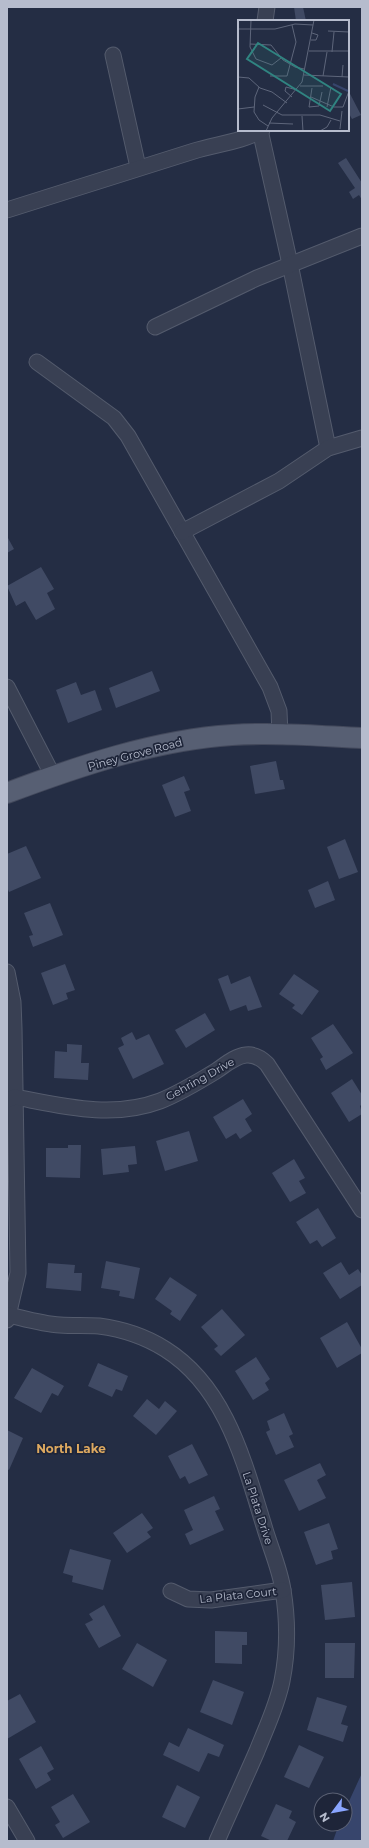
<svg xmlns="http://www.w3.org/2000/svg" width="369" height="1848" font-family="Montserrat,sans-serif">
<style>
.water{fill:#37456c}
.building{fill:#404a64}
.lines{fill:none;stroke-linecap:round;stroke-linejoin:round}
.minor-casing{stroke:#545b6d;stroke-width:17}
.major-casing{stroke:#43495c;stroke-width:22}
.minor{stroke:#394053;stroke-width:15}
.major{stroke:#575f73;stroke-width:20}
.labels{text-anchor:middle;stroke-width:3.5;stroke-linejoin:round;paint-order:stroke}
.street-label{font-size:11px;fill:#b6bccd;stroke:#1e2539}
.neighbourhood-label{font-size:12px;font-weight:bold;fill:#dea960;stroke:#1e2539}
.inset-river{fill:none;stroke:#37456c;stroke-width:2}
.inset-road{fill:none;stroke:#5e667b;stroke-width:1}
.view{fill:#308481;fill-opacity:0.15;stroke:#308481;stroke-width:2}
.inset-edge{fill:none;stroke:#b6bccd;stroke-width:2}
</style>
<rect width="100%" height="100%" fill="#242d44"/>
<path class="water" d="M362,1773V1841H333L339,1824H345V1810Z"/>
<g class="building">
<path d="M294,7H303L306,21H296Z"/>
<path d="M348,90L361,115L352,119L348,112Z"/>
<path d="M346,158L362,183V200L359,195L353,199L349,192L355,188L338,163Z"/>
<path d="M8,538L14,549L7,553V539Z"/>
<path d="M41,567L54,589L47,593L55,609L36,620L25,601L16,606L7,586Z"/>
<path d="M152,671L160,691L116,708L109,688Z"/>
<path d="M76,682L81,695L95,690L102,710L68,723L56,690Z"/>
<path d="M276,761L280,780H283L285,789L255,794L250,766Z"/>
<path d="M184,776L190,790L184,792L191,811L175,817L162,785Z"/>
<path d="M345,839L358,872L339,879L327,847Z"/>
<path d="M26,846L41,878L9,892L7,887V854Z"/>
<path d="M328,881L335,900L315,908L308,890Z"/>
<path d="M50,903L63,935L33,947L29,936L33,935L24,913Z"/>
<path d="M65,964L75,990L66,993L68,999L53,1005L41,973Z"/>
<path d="M294,974L319,991L302,1015L292,1008L295,1005L279,994Z"/>
<path d="M228,975L231,984L250,976L262,1007L248,1011L246,1005L230,1011L218,979Z"/>
<path d="M205,1013L215,1030L186,1048L175,1030Z"/>
<path d="M333,1024L353,1053L326,1070L320,1059L323,1057L311,1038Z"/>
<path d="M132,1032L136,1040L149,1034L164,1064L133,1079L118,1048L124,1045L121,1038Z"/>
<path d="M67,1044L82,1045L81,1063H89L88,1080L54,1078L55,1051L67,1052Z"/>
<path d="M352,1079L362,1095V1104L360,1106L362,1114L349,1122L331,1093Z"/>
<path d="M243,1099L252,1114L245,1119L252,1131L240,1139L236,1133L226,1139L213,1117Z"/>
<path d="M189,1131L198,1161L165,1171L156,1141Z"/>
<path d="M68,1145H81L80,1178L46,1177V1148H68Z"/>
<path d="M135,1146L137,1164L128,1165L129,1172L103,1175L101,1149Z"/>
<path d="M294,1159L305,1178L299,1181L306,1193L290,1202L272,1173Z"/>
<path d="M318,1208L336,1238L322,1247L317,1240L310,1244L296,1222Z"/>
<path d="M106,1261L140,1268L134,1299L119,1296L120,1291L101,1288Z"/>
<path d="M341,1262L349,1275L358,1269L362,1275V1285L340,1299L323,1273Z"/>
<path d="M48,1263L75,1265L74,1273H82L81,1291L46,1288Z"/>
<path d="M170,1277L197,1295L180,1321L170,1314L172,1311L155,1299Z"/>
<path d="M222,1309L245,1335L221,1356L214,1349L218,1346L201,1327Z"/>
<path d="M347,1322L362,1349V1353L337,1368L320,1338Z"/>
<path d="M256,1357L270,1379L265,1383L269,1390L253,1400L235,1371Z"/>
<path d="M98,1363L128,1376L122,1391L116,1389L112,1397L88,1386Z"/>
<path d="M32,1368L64,1386L58,1396L52,1393L41,1413L14,1398Z"/>
<path d="M147,1399L159,1409L165,1401L177,1411L156,1435L133,1416Z"/>
<path d="M284,1413L293,1434L289,1436L294,1447L276,1455L266,1432L270,1430L267,1421Z"/>
<path d="M7,1430L23,1438L9,1470L7,1469Z"/>
<path d="M192,1444L208,1475L189,1484L185,1476L180,1479L168,1456Z"/>
<path d="M320,1463L326,1475L317,1480L326,1498L299,1511L284,1480Z"/>
<path d="M214,1496L220,1509L215,1511L224,1530L190,1545L185,1534L193,1530L184,1510Z"/>
<path d="M142,1513L153,1528L147,1532L151,1537L127,1553L113,1533Z"/>
<path d="M329,1523L338,1549L331,1551L333,1559L316,1565L304,1532Z"/>
<path d="M70,1549L111,1560L103,1590L72,1582L73,1576L63,1573Z"/>
<path d="M352,1582L355,1617L325,1620L321,1585Z"/>
<path d="M104,1605L121,1636L99,1648L85,1624L93,1620L89,1614Z"/>
<path d="M215,1631L247,1632V1645H242V1664L215,1663Z"/>
<path d="M137,1643L167,1660L153,1687L122,1669Z"/>
<path d="M325,1643H355L354,1678H325Z"/>
<path d="M213,1680L244,1692L232,1725L200,1712Z"/>
<path d="M20,1694L36,1722L7,1739V1701Z"/>
<path d="M317,1697L347,1706L341,1724L348,1726L343,1742L307,1730Z"/>
<path d="M188,1728L224,1745L219,1757L208,1753L199,1772L163,1755L169,1742L179,1747Z"/>
<path d="M299,1745L324,1757L309,1788L284,1777Z"/>
<path d="M41,1746L54,1769L47,1773L51,1780L36,1789L19,1759Z"/>
<path d="M177,1785L200,1797L185,1828L162,1817Z"/>
<path d="M73,1794L90,1822L63,1838L55,1825L60,1822L51,1807Z"/>
<path d="M276,1804L292,1811L289,1818L296,1822L287,1841H272L261,1836Z"/>
</g>
<g class="lines">
<defs>
<g id="minor">
<path d="M265,21L267,7"/>
<path d="M113,55L138,167"/>
<path d="M260,130L290,264L328,448"/>
<path d="M7,210L194,151C216,144 242,142 262,130"/>
<path d="M155,327L257,278L362,236"/>
<path d="M37,362L114,418L128,436L270,687L279,711L280,734"/>
<path d="M182,532L279,481L328,448L362,438"/>
<path d="M7,687L53,776"/>
<path d="M7,972L13,1002L14,1028L18,1273L7,1320"/>
<path d="M7,1100L15,1097C63,1106 112,1119 160,1101C180,1093 198,1082 216,1071C225,1065 235,1056 246,1055C255,1054 261,1058 267,1064L362,1210"/>
<path d="M9,1315C26,1319 43,1324 60,1325C73,1326 86,1325 99,1326C122,1329 146,1337 165,1349C226,1387 244,1462 264,1526C270,1547 280,1569 283,1590C288,1621 288,1651 282,1681C277,1706 266,1728 257,1751C244,1781 230,1811 217,1841"/>
<path d="M171,1591L188,1599L211,1600L283,1590"/>
<path d="M7,1807L27,1841"/>
</g>
<path id="major" d="M7,793C79,766 155,740 232,735C275,732 319,736 362,738"/>
</defs>
<use href="#minor" class="minor-casing"/>
<use href="#major" class="major-casing"/>
<use href="#minor" class="minor"/>
<use href="#major" class="major"/>
</g>
<g class="labels">
<g class="street-label">
<text transform="translate(135 754) rotate(-15)" y="4">Piney Grove Road</text>
<text transform="translate(200 1079) rotate(-29)" y="4">Gehring Drive</text>
<text transform="translate(258 1508) rotate(72)" y="4">La Plata Drive</text>
<text transform="translate(238 1595) rotate(-6)" y="4">La Plata Court</text>
</g>
<g class="neighbourhood-label">
<text x="71" y="1453">North Lake</text>
</g>
</g>
<g transform="translate(238 20)">
<rect width="111" height="111" fill="#242d44"/>
<path class="inset-river" d="M95,64L110,71"/>
<path class="inset-road" d="M13,0L12,27L18,39L34,45L43,38M0,9H37L57,4L75,5M90,11L111,12M73,20H78L80,15L74,13M12,24L33,25L45,40L57,47L66,49M71,31H111M94,32L96,12M66,55L111,57M32,56H49L58,22L54,5M85,56L89,32M0,57L11,58L22,68L34,72L49,83M104,57L105,45M62,66H85M21,67L17,77L16,92L21,100L30,106M74,68L71,87L81,86L84,72M54,77L47,71L48,67L59,70M73,77L96,87H105L111,71M25,85L44,95H82L102,101M89,87L93,67M0,89L16,87M64,96L65,111M31,103L55,104M102,109L104,91M28,111L34,98L64,62L76,0M82,111L89,107L93,100"/>
<path class="view" d="M20,23L103,74L92,91L9,39Z"/>
<rect width="111" height="111" class="inset-edge"/>
</g>
<rect width="369" height="1848" fill="none" stroke="#b6bccd" stroke-width="16"/>
<g transform="translate(333 1812) rotate(238)"><circle r="19" fill="#1e2539" stroke="#5b6174"/>
<path d="M0-3L7 15L0 10L-7 15Z" fill="#89a5ff"/>
<text y="-6" font-size="11" font-weight="bold" text-anchor="middle" fill="#b6bccd">N</text>
</g>
</svg>
